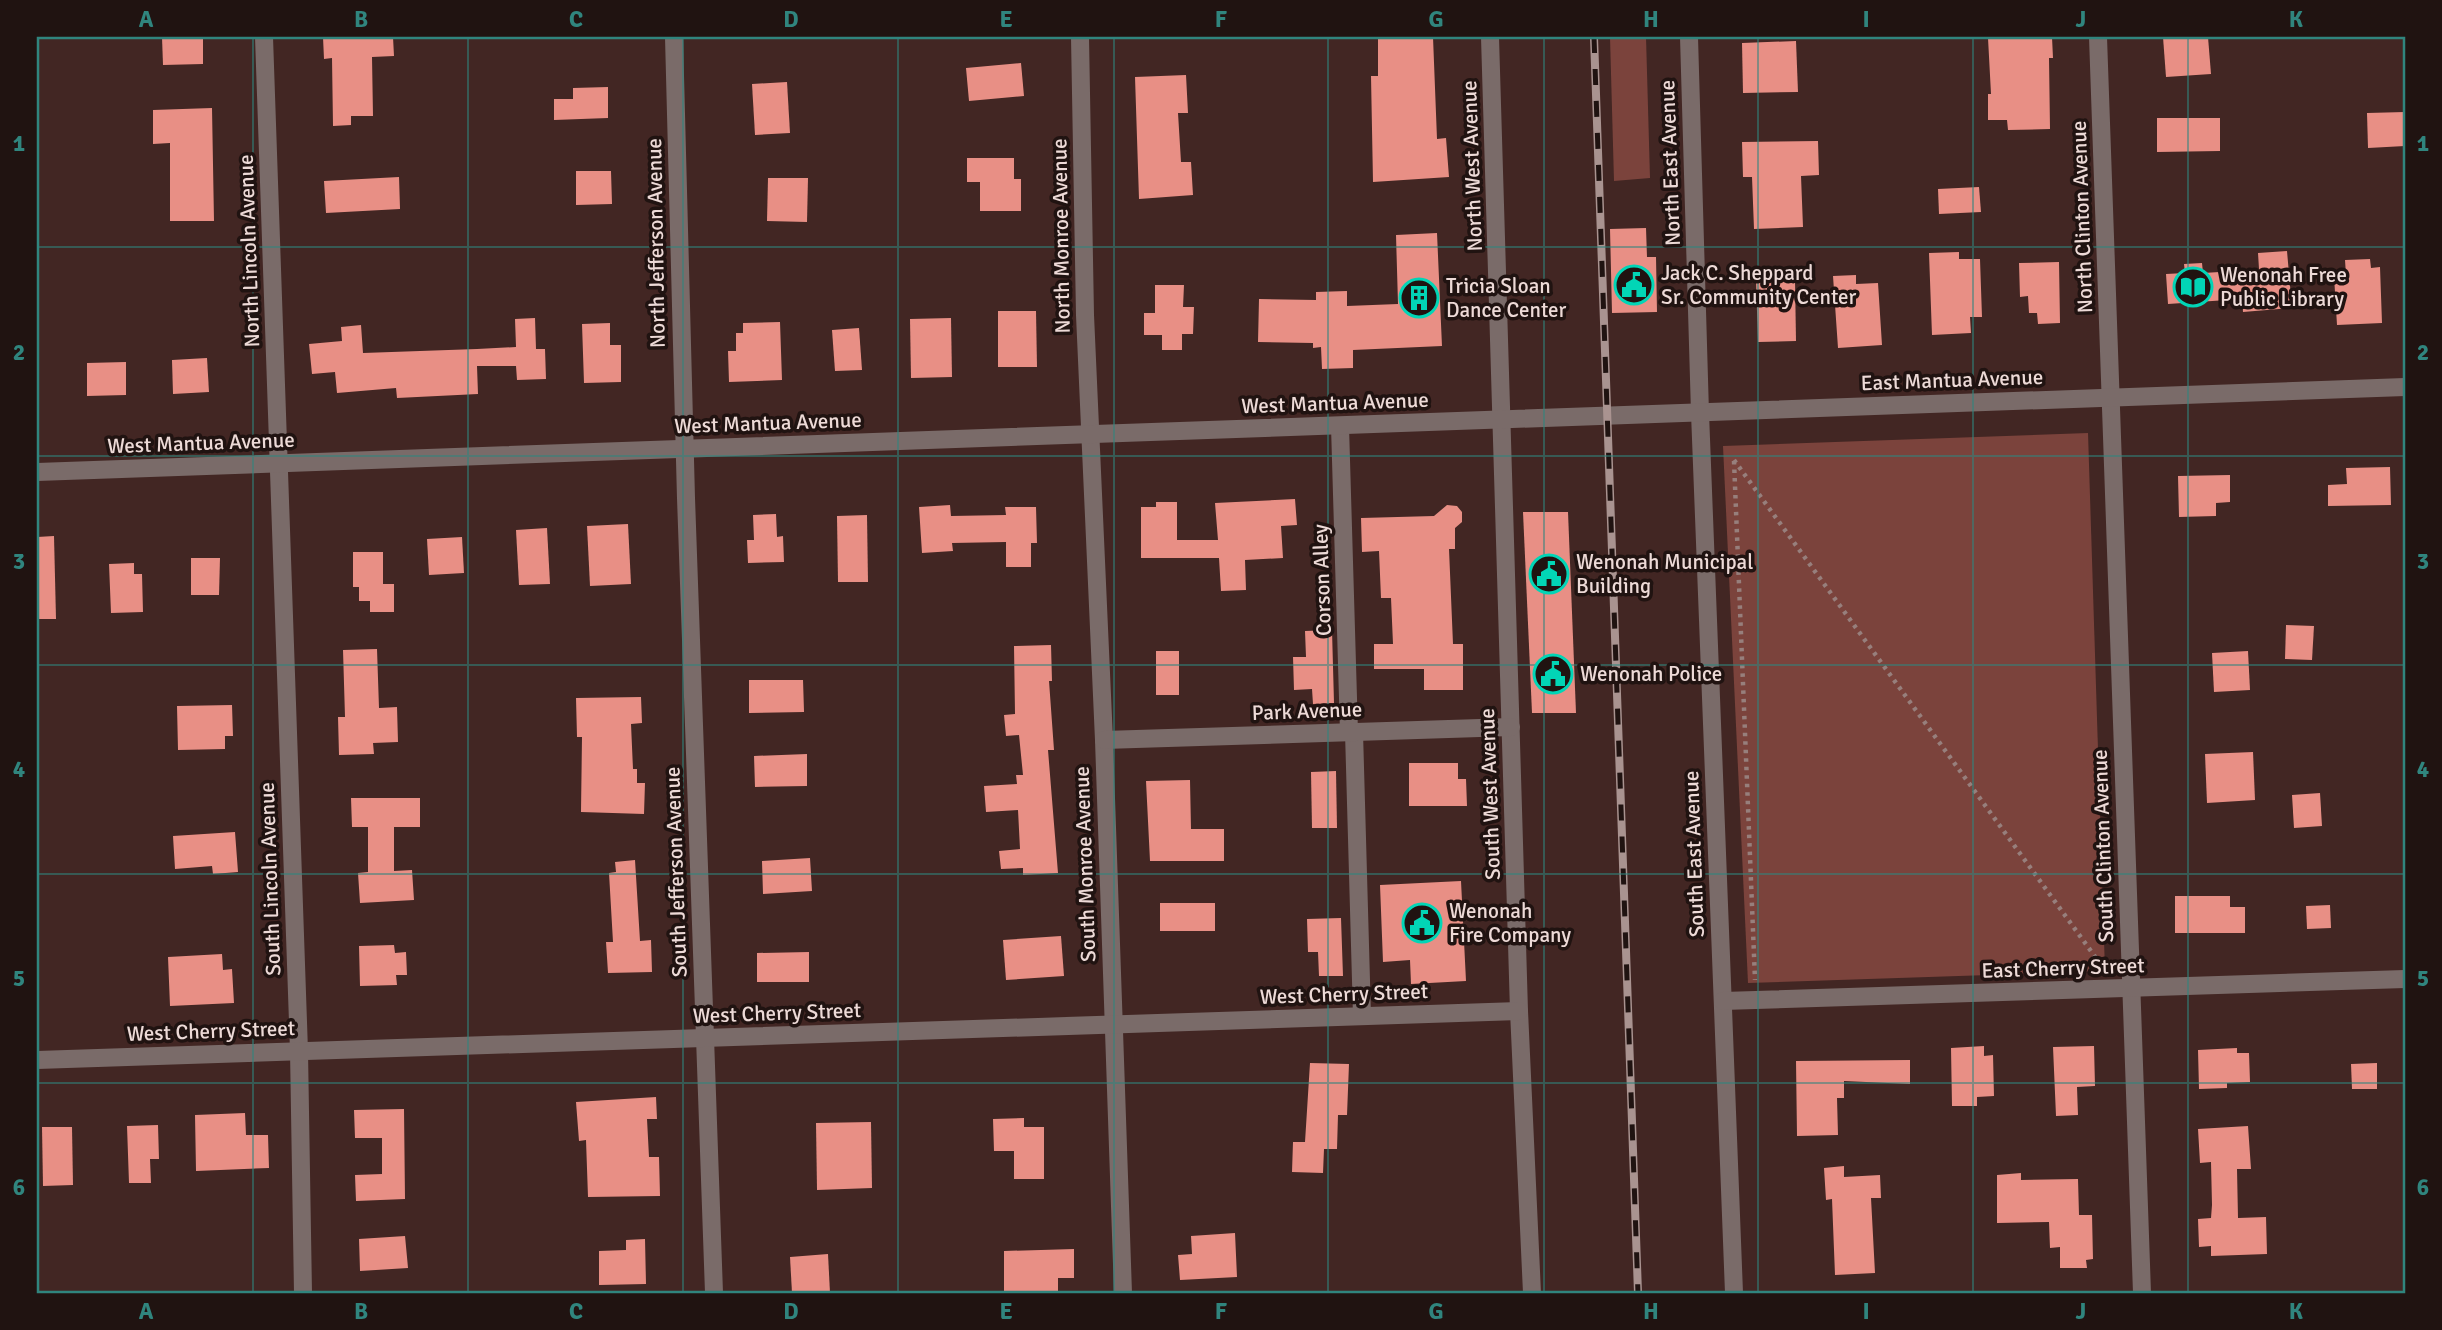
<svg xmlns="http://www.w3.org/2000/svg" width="2442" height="1330" font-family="Signika,sans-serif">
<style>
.green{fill:#7b433c}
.building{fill:#e88f85}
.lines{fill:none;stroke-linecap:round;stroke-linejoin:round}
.path{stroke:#977f7c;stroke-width:4.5;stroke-dasharray:3.5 5;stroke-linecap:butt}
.minor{stroke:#7a6b69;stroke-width:18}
.rail-casing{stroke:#a99390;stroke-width:8}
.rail{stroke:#201311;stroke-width:5;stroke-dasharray:16;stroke-linecap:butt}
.grid{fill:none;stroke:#30857e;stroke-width:2;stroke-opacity:0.55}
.labels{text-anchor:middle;stroke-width:7;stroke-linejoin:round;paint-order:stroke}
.street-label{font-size:21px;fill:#eddad7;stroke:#201311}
.poi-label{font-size:21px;fill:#eddad7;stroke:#201311;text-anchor:start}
.neatline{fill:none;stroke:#30857e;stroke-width:2.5}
.grid-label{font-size:23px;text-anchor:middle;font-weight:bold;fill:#30857e}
</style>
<rect width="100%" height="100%" fill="#422623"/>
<g class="green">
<path d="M1610,37H1646L1650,178L1614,181Z"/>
<path d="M2088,433L2105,971L1748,983L1723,446Z"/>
</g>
<g class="building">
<path d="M162,37H203V64L163,65Z"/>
<path d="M323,37H393L394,56L372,57L373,116H351V125L333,126L332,58L324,59Z"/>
<path d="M1378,37H1433L1437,139L1446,138L1449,177L1373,182L1371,76H1378Z"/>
<path d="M2052,37L2053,58H2049L2050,129L2008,130L2007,120H1988V94H1991L1988,38Z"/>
<path d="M2163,37H2208L2211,74L2166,77Z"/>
<path d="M1796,41L1798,92L1743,93L1742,43Z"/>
<path d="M1021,63L1024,96L969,101L966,68Z"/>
<path d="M1186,75L1188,113H1178L1181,162H1191L1193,195L1139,199L1135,77Z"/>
<path d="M787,82L790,133L755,135L752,84Z"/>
<path d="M608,87V118L554,120V99H573V88Z"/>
<path d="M212,108L214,221H170V143L153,144V110Z"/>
<path d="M2405,112V146L2368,148L2367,113Z"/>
<path d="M2157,118H2220V151L2157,152Z"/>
<path d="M1818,141L1819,175L1801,176L1803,227L1754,229L1752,177H1743L1742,142Z"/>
<path d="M967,158H1014V179H1021V211H980V182H967Z"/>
<path d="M576,171H611L612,204L576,205Z"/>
<path d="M399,177L400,209L326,213L324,181Z"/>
<path d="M768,178H808L807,222L767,221Z"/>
<path d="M1979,187L1981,212L1939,214L1938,189Z"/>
<path d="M1646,228L1647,257H1656L1657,312L1612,313L1610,229Z"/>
<path d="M1437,233L1442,346L1353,350V368L1322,369L1321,347L1313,348V343L1258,342L1259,299L1316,300V292L1347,291V306L1398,304L1396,235Z"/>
<path d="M2287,251L2292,308L2243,312L2242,299L2168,304L2166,274L2185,273L2184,264L2202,263L2203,273L2253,270L2259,269L2258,253Z"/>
<path d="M1959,252V259H1980L1982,317H1970L1971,333L1932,335L1929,253Z"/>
<path d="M2370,259L2371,268L2380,267L2382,323L2337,325L2334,276L2346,275L2345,260Z"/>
<path d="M2059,262L2060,323L2038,324L2037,313H2029L2028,296L2020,297L2019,263Z"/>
<path d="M1856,275V284L1878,283L1882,345L1838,348L1833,276Z"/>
<path d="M1795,280L1796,341L1758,342L1756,281Z"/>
<path d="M1155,285H1184L1183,307H1194L1193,334H1182V350H1162V335H1144V313H1155Z"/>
<path d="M998,311H1036L1037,367H998Z"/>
<path d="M535,318L536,349H545L546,379L517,380L516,366H477L478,394L397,398L396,388L337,393L335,372L312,374L309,344L342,341L341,327L361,325L363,353L477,349L516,347L515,319Z"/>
<path d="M951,318L952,377L911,378L910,319Z"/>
<path d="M780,322L782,380L729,382L728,351H736V333H743V323Z"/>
<path d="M610,323V345H621V382L584,383L582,324Z"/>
<path d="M859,328L862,370L835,371L832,330Z"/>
<path d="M207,358L209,392L173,394L172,360Z"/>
<path d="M126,362V395L87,396V363Z"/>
<path d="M2390,467L2391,505L2328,506V485L2347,484L2346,468Z"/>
<path d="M2230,475V502L2216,503V516L2179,517L2178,476Z"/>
<path d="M1295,499L1297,525L1281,526L1283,558L1245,560L1246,590L1221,591L1219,558H1141V507H1156V502H1177V540H1218L1215,503Z"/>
<path d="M950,505L951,516L1006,515L1005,507H1036L1037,543H1031V567H1006V542L952,543L953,551L922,553L919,507Z"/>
<path d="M1447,505L1457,506L1462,512V522L1455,528V549H1449L1453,644H1463V690H1424V669H1374V644H1393L1391,598H1381L1379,551L1362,552L1361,518L1434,516Z"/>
<path d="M1523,512H1568L1576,713H1532Z"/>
<path d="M776,514L777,537L783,536L784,562L748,563L747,540H754L753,515Z"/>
<path d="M867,515L868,582H838L837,516Z"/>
<path d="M628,524L631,584L590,586L587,526Z"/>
<path d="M547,528L550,584L519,585L516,530Z"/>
<path d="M54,536L56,619H37V537Z"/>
<path d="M462,537L464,573L429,575L427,539Z"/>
<path d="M353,552H383V584H394V612H370V601H359V587H353Z"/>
<path d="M191,558H220L219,595H191Z"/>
<path d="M134,563V574H142L143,612L111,613L109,564Z"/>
<path d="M2286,625L2314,626L2312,660L2285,659Z"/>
<path d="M1332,630L1334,703L1313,704L1312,689L1294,690L1293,657H1306L1305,631Z"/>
<path d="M1051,645L1052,681H1049L1054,750H1048L1058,873L1023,875V868L1001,869L999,851L1020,849L1018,810L986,812L984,786L1017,784L1016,775H1023L1019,735L1006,736L1004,715L1015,714L1014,646Z"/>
<path d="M377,649L379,708L397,707L398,742L373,743L374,754L339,755L338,717H345L343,650Z"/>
<rect x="1156" y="651" width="23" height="44"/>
<path d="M2248,651L2250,690L2214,692L2212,653Z"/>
<path d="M749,680H803L804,712L749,713Z"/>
<path d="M641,697L642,723L631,724L633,769H637V783H645L644,814L581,812L582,737H577L576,698Z"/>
<path d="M232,705L233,736H225V749L178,750L177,706Z"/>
<path d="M2253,752L2255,800L2207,803L2205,754Z"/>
<path d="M807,754V786L755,787L754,756Z"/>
<path d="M1409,763H1458V779H1466L1467,806H1409Z"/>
<path d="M1336,771L1337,828H1312L1311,772Z"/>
<path d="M1190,780L1191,829H1224V861H1150L1146,781Z"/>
<path d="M2320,793L2322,826L2294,828L2292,795Z"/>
<path d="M351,798H420V827H394V871L412,870L414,900L360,903L358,873L368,872V827H352Z"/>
<path d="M235,832L238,872L213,874L212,866L175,869L173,836Z"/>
<path d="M810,858L812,891L763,894L762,861Z"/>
<path d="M635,860L640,941L651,940L652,972L608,973L606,942H613L609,873L616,872L615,862Z"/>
<path d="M1461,881L1466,981L1411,984L1410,960L1383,962L1380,885Z"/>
<path d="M2175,896H2230V907H2245V933H2175Z"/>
<rect x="1160" y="903" width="55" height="28"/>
<path d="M2330,905L2331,928L2307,929L2306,906Z"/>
<path d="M1341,918L1343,976H1319L1318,952H1308L1307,919Z"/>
<path d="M1061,936L1064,976L1006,980L1003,940Z"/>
<path d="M394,945L395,953L406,952L407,975H396L397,985L360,986L359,946Z"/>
<path d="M809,952V982H757V953Z"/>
<path d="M222,954L223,970L232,969L234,1003L170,1006L168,957Z"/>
<path d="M1984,1046V1056L1993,1055L1994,1096L1977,1097V1106H1952L1951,1048Z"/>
<path d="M2094,1046L2095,1086L2077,1087L2078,1115L2056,1116L2053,1047Z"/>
<path d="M2237,1048V1053H2249L2250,1082L2227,1083V1088L2199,1089L2198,1050Z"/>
<path d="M1910,1060V1084L1844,1081V1098H1837L1838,1135L1797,1136L1796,1061Z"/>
<path d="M1310,1063L1349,1064L1347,1115H1338L1337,1149H1324L1323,1173L1292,1172L1293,1142H1305Z"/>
<path d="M2377,1063V1089H2352L2351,1064Z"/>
<path d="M656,1097L657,1119H647L649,1157H659L660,1196L588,1197L586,1140L579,1141L576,1102Z"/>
<path d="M404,1109L405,1199L356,1201L355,1175L382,1174V1138H355L354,1110Z"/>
<path d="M245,1113L246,1135H268L269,1168L196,1171L195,1115Z"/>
<path d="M1024,1118V1127H1044V1179H1014V1151H994L993,1119Z"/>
<path d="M871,1122L872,1188L817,1190L816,1123Z"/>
<path d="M158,1125L159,1159H150L151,1183H129L127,1126Z"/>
<path d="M2248,1126L2251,1169H2237L2238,1218L2266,1217L2267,1254L2211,1256V1246L2199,1247L2198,1219L2211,1218L2212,1205L2211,1162L2200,1163L2198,1129Z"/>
<path d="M42,1127H72L73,1185L43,1186Z"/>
<path d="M1844,1166V1177L1880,1175L1881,1198H1871L1875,1273L1835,1275L1832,1199L1826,1200L1824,1168Z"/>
<path d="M2021,1173V1180L2078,1179L2079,1215H2092L2093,1259L2086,1260L2087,1268H2060V1247L2050,1248L2049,1222L1997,1223V1175Z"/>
<path d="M1235,1233L1237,1277L1180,1280L1178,1255L1192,1254L1191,1236Z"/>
<path d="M405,1236L408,1268L360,1271L359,1239Z"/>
<path d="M645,1239L646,1284L599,1285V1251L626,1250V1240Z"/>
<path d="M1074,1249V1278H1058V1293H1004V1251Z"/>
<path d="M828,1254L830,1293H792L790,1257Z"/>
</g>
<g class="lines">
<g class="path">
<path d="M1734,460L2104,969"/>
<path d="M1734,461L1755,980"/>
</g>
<g class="minor">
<path d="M264,37L299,1051L303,1293"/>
<path d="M674,37L686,498L714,1293"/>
<path d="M1080,37L1085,315L1104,740L1123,1293"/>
<path d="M1490,37L1519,1011L1532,1293"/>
<path d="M1689,37L1700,413L1734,1293"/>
<path d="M2098,37L2142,1293"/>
<path d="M1340,426L1349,732"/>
<path d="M37,472L2405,387"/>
<path d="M1354,732L1362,1016"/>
<path d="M1104,740L1511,727"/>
<path d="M1723,1001L2405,979"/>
<path d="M37,1060L1519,1011"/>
</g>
<defs>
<path id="rail" d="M1594,37L1638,1293"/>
</defs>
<use href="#rail" class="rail-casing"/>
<use href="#rail" class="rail"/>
</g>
<path class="grid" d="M253,37V1293M468,37V1293M683,37V1293M898,37V1293M1114,37V1293M1328,37V1293M1544,37V1293M1758,37V1293M1973,37V1293M2188,37V1293M37,247H2405M37,456H2405M37,665H2405M37,874H2405M37,1083H2405"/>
<defs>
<symbol id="civic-ring" viewBox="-11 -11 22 22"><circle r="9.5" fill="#201311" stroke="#02d5b6" stroke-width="1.5"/><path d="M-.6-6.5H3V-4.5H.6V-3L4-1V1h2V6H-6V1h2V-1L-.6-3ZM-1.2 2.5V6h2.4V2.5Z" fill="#02d5b6"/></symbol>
<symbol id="library-ring" viewBox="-11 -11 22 22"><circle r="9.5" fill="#201311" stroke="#02d5b6" stroke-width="1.5"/><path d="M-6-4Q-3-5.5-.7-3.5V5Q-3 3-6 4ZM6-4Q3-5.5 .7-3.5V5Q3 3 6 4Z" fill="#02d5b6"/></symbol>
<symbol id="building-ring" viewBox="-11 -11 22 22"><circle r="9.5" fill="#201311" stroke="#02d5b6" stroke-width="1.5"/><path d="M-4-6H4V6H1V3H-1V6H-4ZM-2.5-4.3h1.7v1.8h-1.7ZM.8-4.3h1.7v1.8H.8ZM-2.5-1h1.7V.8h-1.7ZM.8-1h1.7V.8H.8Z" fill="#02d5b6"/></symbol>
</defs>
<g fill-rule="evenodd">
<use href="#civic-ring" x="1612" y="263" width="44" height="44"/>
<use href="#library-ring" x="2171" y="265" width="44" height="44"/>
<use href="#building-ring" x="1397" y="276" width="44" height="44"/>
<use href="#civic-ring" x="1527" y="552" width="44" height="44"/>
<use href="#civic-ring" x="1531" y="652" width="44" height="44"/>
<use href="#civic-ring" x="1400" y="901" width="44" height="44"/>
</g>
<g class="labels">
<g class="street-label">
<text transform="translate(1670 163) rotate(-92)" y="7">North East Avenue</text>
<text transform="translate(1472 166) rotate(-92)" y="7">North West Avenue</text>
<text transform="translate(2082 217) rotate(-92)" y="7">North Clinton Avenue</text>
<text transform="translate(1061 236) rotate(-91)" y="7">North Monroe Avenue</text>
<text transform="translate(656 243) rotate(-91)" y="7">North Jefferson Avenue</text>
<text transform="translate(249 251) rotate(-92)" y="7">North Lincoln Avenue</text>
<text transform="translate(1952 380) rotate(-2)" y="7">East Mantua Avenue</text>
<text transform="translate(1335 403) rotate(-2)" y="7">West Mantua Avenue</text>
<text transform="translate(768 423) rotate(-2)" y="7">West Mantua Avenue</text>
<text transform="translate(201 443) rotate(-2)" y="7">West Mantua Avenue</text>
<text transform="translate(1322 580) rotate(-92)" y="7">Corson Alley</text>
<text transform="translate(1307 711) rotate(-2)" y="7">Park Avenue</text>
<text transform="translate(1490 794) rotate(-92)" y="7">South West Avenue</text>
<text transform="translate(2103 846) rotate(-92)" y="7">South Clinton Avenue</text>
<text transform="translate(1694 854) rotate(-92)" y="7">South East Avenue</text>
<text transform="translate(1085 864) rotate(-92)" y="7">South Monroe Avenue</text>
<text transform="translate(676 872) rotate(-92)" y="7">South Jefferson Avenue</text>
<text transform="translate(270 879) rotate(-92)" y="7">South Lincoln Avenue</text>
<text transform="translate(2063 968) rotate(-2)" y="7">East Cherry Street</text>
<text transform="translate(1344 994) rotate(-2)" y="7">West Cherry Street</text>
<text transform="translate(777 1013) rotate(-2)" y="7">West Cherry Street</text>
<text transform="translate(211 1031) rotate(-2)" y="7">West Cherry Street</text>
</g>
<g class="poi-label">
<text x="1661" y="280">Jack C. Sheppard<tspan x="1661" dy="24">Sr. Community Center</tspan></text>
<text x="2220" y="282">Wenonah Free<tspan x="2220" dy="24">Public Library</tspan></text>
<text x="1446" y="293">Tricia Sloan<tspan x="1446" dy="24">Dance Center</tspan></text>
<text x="1576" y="569">Wenonah Municipal<tspan x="1576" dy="24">Building</tspan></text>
<text x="1580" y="681">Wenonah Police</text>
<text x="1449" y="918">Wenonah<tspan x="1449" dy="24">Fire Company</tspan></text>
</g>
</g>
<rect width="2442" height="1330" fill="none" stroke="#201311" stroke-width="77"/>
<rect x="38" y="38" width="2366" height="1254" class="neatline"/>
<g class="grid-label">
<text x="146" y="27">A</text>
<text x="361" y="27">B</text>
<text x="576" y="27">C</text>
<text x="791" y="27">D</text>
<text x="1006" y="27">E</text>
<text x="1221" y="27">F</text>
<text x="1436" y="27">G</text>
<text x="1651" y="27">H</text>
<text x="1866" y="27">I</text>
<text x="2081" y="27">J</text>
<text x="2296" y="27">K</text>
<text x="19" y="151">1</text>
<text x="2423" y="151">1</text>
<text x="19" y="360">2</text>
<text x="2423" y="360">2</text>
<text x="19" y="569">3</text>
<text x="2423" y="569">3</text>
<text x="19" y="777">4</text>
<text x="2423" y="777">4</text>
<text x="19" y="986">5</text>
<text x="2423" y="986">5</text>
<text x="19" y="1195">6</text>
<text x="2423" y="1195">6</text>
<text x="146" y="1319">A</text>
<text x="361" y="1319">B</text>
<text x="576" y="1319">C</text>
<text x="791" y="1319">D</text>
<text x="1006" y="1319">E</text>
<text x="1221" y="1319">F</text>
<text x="1436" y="1319">G</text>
<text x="1651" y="1319">H</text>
<text x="1866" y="1319">I</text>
<text x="2081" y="1319">J</text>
<text x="2296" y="1319">K</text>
</g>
</svg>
